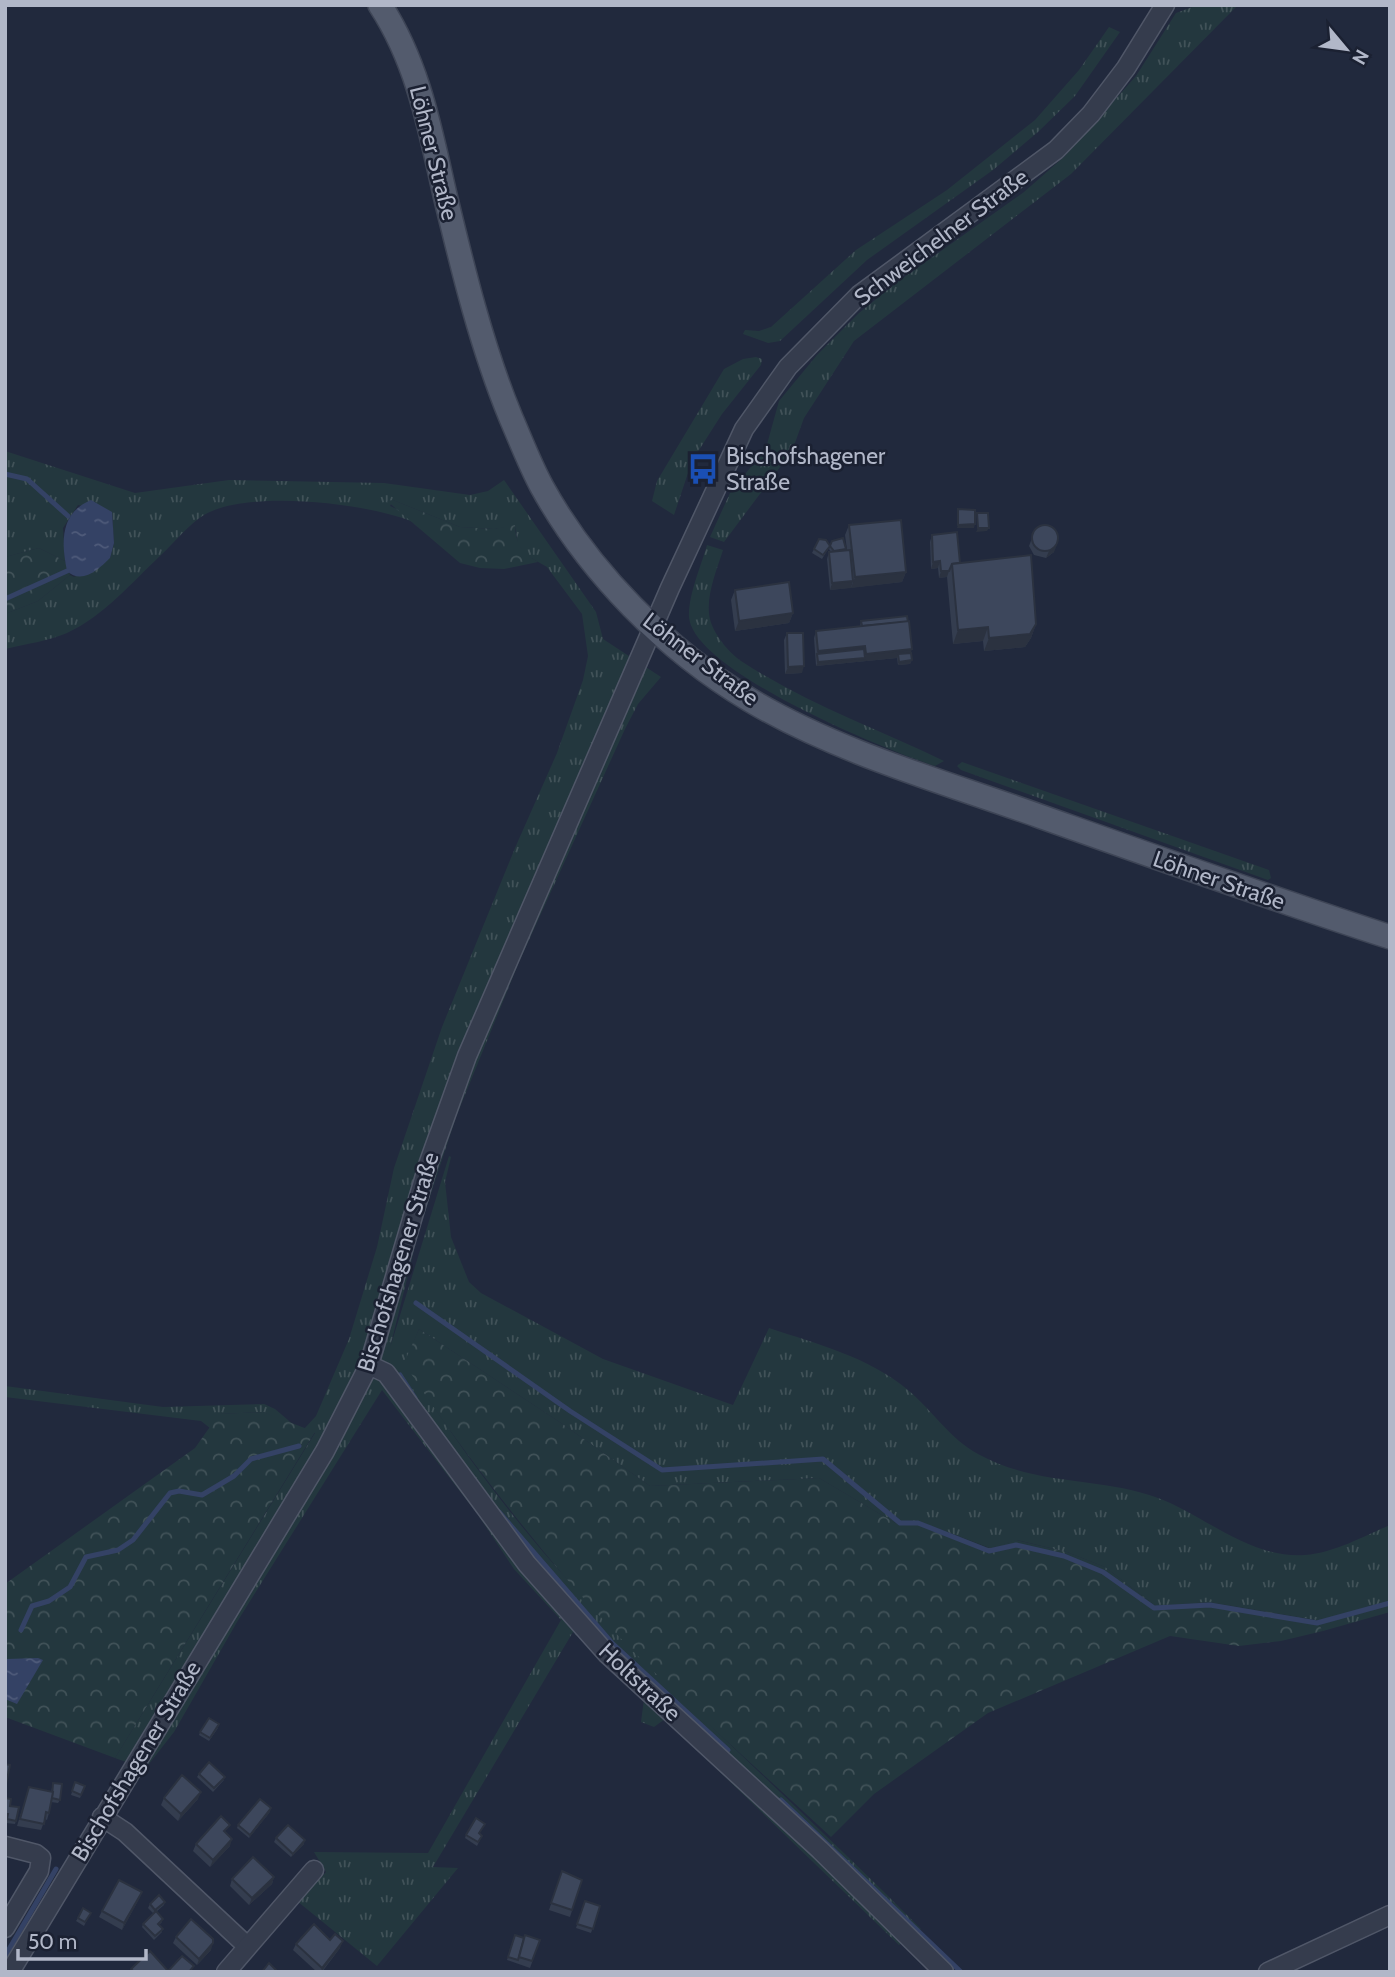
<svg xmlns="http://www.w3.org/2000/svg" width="1395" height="1977" font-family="Cabin,sans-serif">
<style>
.grass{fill:url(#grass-tufts)}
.forest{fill:url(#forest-crowns)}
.water{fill:url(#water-ripples)}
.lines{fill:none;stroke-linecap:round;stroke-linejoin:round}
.stream{stroke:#344265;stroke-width:5}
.minor-casing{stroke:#505768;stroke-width:21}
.major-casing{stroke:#3e4556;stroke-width:26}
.minor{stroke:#353c4d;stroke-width:18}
.major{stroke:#535b6d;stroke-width:23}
.wall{fill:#343d4f}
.shaded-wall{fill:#2b3240}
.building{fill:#3d475c;stroke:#2b3240;stroke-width:2}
.labels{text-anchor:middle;stroke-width:5;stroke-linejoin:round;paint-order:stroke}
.street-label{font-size:23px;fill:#b1b7c8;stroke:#1b2132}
.poi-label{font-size:23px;fill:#b1b7c8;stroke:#1b2132;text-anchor:start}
</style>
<defs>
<pattern id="grass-tufts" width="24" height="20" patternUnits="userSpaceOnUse" patternTransform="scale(1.75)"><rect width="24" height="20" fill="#23373e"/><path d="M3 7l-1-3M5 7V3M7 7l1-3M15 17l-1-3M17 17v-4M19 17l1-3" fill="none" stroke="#415258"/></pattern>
<pattern id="forest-crowns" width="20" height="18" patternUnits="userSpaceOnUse" patternTransform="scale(1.75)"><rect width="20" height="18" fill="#23373e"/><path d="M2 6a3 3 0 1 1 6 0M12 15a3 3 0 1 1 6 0" fill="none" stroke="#415258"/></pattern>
<pattern id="water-ripples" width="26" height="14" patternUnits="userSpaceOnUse" patternTransform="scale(1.75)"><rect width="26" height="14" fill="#344265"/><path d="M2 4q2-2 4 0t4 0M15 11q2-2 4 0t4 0" fill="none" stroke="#4f5b7a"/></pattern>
</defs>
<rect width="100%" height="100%" fill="#21293d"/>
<g class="grass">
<path d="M1225,5H1238L1071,174L854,341L804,418L792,451L724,542L710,537L730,493L766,448L779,401L817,355L859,313L896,283L1024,192L1065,156L1136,76L1176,13L1195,6Z"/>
<path d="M1109,27L1120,32L1075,96L1038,132L993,170L867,260L780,341L768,343L743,334L745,330L759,331L771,327L856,250L947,190L1035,120L1079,70Z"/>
<path d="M756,357L762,359L761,365L722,414L692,461L674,515L652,501L657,481L724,369L743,359Z"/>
<path d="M5,451L135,493L229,480L384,483L470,495L488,491L504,480L596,612L603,639L661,677L638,704L625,729L519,962L456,1117L419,1230L390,1348L449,1156L451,1157L445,1182L451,1237L469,1282L481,1293L603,1359L733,1405L769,1328C817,1344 869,1357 908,1390C933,1411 950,1439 978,1454C1038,1487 1100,1476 1158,1498C1206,1516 1250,1559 1305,1555C1334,1553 1364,1536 1390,1525V1612L1323,1631L1316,1620L1209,1602L1156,1606L1105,1567L1067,1552L1017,1540L990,1548L918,1521L897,1524L819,1478L650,1486L564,1425L419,1329L405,1363C453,1438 507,1513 567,1579C678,1702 805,1811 921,1929L899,1945L665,1719L654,1727L641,1722L644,1699L573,1632L433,1867L458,1868L377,1966L297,1901L326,1872L314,1852L428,1853L561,1620L514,1569L478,1515L382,1390L237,1622L174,1732L145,1769L115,1758L315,1433L304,1429L316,1416L349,1339L377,1247L394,1168L442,1027L515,848L557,753L583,680L588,656L582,614L547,567L526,555L518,544L515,526L494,529L460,527L393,500L390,506L403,512L413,522C368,503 247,489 204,515C189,524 175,542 161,555C132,582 104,616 67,633C48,641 26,644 5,649V614L38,601L70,575L74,577L110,558L114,543L112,512L78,505L63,528L65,561L39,548L5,557Z"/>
<path d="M707,545L723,550C717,569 707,593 709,613C710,630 727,651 741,661C803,702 877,729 944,761L935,766C887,751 693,671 689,617C688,596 701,566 707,545Z"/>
<path d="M962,762L1269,870L1271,878L1268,880L961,770L957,766Z"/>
<path d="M5,1386L163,1407L264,1404L275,1409L295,1426L263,1412L220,1414L210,1428L201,1421L5,1397Z"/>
</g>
<g class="forest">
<path d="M393,500L460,527L494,529L515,525C515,543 523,554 538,562L504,569L480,568L460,563L387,501Z"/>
<path d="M39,548L65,561L70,575L38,601L5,614V557Z"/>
<path d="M419,1329L564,1425L650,1486L819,1478L897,1524L902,1519L918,1521L989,1548L1016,1540L1067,1552L1105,1567L1156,1606L1209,1602L1316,1620L1323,1631L1281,1641L1239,1646L1170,1636L988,1713L874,1794L831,1837C740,1752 644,1670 564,1576C507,1508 452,1437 404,1363Z"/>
<path d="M263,1412L315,1432L115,1758L5,1717V1584L195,1448L219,1414Z"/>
</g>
<g class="water">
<path d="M91,500L112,512L114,543L110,558C99,569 82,585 67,571C61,542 60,513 91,500Z"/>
<path d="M38,1658L43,1660L17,1704L5,1699L7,1659Z"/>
</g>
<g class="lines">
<g class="stream">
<path d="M5,474L27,479L68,516"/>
<path d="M5,599L67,571"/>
<path d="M416,1303L570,1411L662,1470L823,1459L900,1523H918L989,1551L1016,1545L1064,1556L1103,1572L1154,1608L1210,1605L1317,1623L1390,1603"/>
<path d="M400,1375L415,1398"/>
<path d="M499,1512L612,1643L728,1750"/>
<path d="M21,1630L32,1606L49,1601L70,1587L86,1557L118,1550L133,1540L170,1493L179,1491L202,1495L234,1476L251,1459L299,1446"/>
<path d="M781,1800L961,1972"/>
<path d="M5,1956L56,1869"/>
</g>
<defs>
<g id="minor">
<path d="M369,1365L386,1373L527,1564L607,1654L820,1850L944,1972"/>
<path d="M102,1817L125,1832L247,1946"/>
<path d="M5,1846L36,1854L41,1858L39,1871L5,1928"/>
<path d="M10,1972L325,1451L369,1365L429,1162L467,1056L670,588L744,429L788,367L859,295L1056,150L1091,114L1126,68L1165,5"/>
<path d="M226,1972L314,1870"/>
<path d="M1268,1972L1390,1915"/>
</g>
<path id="major" d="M380,5C418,63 430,129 445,195C463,270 482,348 511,418C521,441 530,465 542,487C589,572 666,650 750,700C839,753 945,782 1042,817C1158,858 1273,899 1390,937"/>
</defs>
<use href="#minor" class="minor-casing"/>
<use href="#major" class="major-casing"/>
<use href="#minor" class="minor"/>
<use href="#major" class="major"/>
</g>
<g class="wall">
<path d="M849,525L906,572L902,582L830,590L827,559L829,552H831L829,549L832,541L847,550L845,535Z"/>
<path d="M1036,528L1054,552L1046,558L1034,555L1029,546Z"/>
<path d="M932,535L960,563L1036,624L1031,638L1025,647L984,651L983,641L953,644L947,577L939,578L938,568L931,569L930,542Z"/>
<path d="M830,546L822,559L812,553L814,549Z"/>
<path d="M735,590L793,613L789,623L735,631L731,600Z"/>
<path d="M861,621L911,653L912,660L910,664L898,665L897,658L816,666L814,638L816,631L860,626Z"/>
<path d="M787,633L802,673L785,674L784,640Z"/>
<path d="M218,1728L209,1741L199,1735L200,1732Z"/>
<path d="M199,1774L224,1780L213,1792L197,1777Z"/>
<path d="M75,1782L85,1786L80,1798L71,1795Z"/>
<path d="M53,1783L60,1800L58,1803L51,1802L49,1813L47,1820L45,1819L41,1830L17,1826L29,1787L51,1792Z"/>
<path d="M5,1798L16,1821L15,1824L6,1823L7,1817H5Z"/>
<path d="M164,1798L198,1799L178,1821L161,1805Z"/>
<path d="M270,1812L249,1838L237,1828L238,1825Z"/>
<path d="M483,1827L479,1834L482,1836L477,1846L465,1838L466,1835Z"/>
<path d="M228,1832L226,1833L230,1846L210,1867L193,1851L196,1844Z"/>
<path d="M276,1838L304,1844L291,1857L274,1842Z"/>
<path d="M562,1871L582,1880L570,1917L549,1910Z"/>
<path d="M274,1877L272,1884L249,1905L230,1886L232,1879Z"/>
<path d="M142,1892L139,1899L122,1930L99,1917L102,1911Z"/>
<path d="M585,1901L600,1906L591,1933L576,1928Z"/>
<path d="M165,1902L164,1905L156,1912L162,1922L159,1925L162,1932L154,1940L142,1927L143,1924L154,1914L148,1908L150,1904Z"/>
<path d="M89,1916L84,1926L76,1921L78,1918Z"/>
<path d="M515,1935L524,1938L540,1940L530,1968L507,1960Z"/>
<path d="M176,1937L211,1950L197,1965L173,1943Z"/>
<path d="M330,1940L340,1948L322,1972H317L293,1950L296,1944Z"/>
</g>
<g class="shaded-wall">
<path d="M975,524L974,528H957L958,525Z"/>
<path d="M978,528H989L987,531L976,532Z"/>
<path d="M1057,545L1054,552L1046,558L1049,551Z"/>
<path d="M940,561L938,568L931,569L933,562Z"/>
<path d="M941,571H949L947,577L939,578Z"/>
<path d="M906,572L902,582L851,588L855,577Z"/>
<path d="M853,581L851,588L830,590L832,583Z"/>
<path d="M793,613L789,623L735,631L739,621Z"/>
<path d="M1036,624L1031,638L1025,647L984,651L989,638Z"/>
<path d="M988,627L983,641L953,644L958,630Z"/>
<path d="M865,646L863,652L817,654L818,651Z"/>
<path d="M912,649L910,656L898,654L897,658L816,666L818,662L865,658L866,654Z"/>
<path d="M912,660L910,664L898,665L899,662Z"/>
<path d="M804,666L802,673L785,674L788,667Z"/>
<path d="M201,1792L198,1799L178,1821L181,1814Z"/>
<path d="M271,1808L270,1812L249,1838L250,1835Z"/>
<path d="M232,1839L230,1846L210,1867L213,1860Z"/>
<path d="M305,1840L304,1844L291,1857L293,1854Z"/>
<path d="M274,1877L272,1884L249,1905L252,1898Z"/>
<path d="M142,1892L139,1899L122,1930L124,1923Z"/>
<path d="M343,1941L340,1948L321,1972L322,1968Z"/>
<path d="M213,1943L211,1950L197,1965L199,1959Z"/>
</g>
<g class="building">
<path d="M958,509L975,510V524L958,525Z"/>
<path d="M977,513H988L989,528H978Z"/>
<path d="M901,520L906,572L855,577L849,525Z"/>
<circle cx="1045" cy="538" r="13"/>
<path d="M957,532L960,563L952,564L949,571H941L940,561L933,562L932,535Z"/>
<path d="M843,538L846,549L834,551L830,546L832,541Z"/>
<path d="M819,539L826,540L830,546L823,555L814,549Z"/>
<path d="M850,550L853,581L832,583L829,552Z"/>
<path d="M1031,555L1036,624L1030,634L989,638L988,627L958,630L952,564Z"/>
<path d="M789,582L793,613L739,621L735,590Z"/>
<path d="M907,616L908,622L862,626L861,621Z"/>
<path d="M909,621L912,649L866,654L865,646L818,651L816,631Z"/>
<path d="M787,633H803L804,666L788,667Z"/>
<path d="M864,649L865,658L818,662L817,654Z"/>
<path d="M911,653L912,660L899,662L898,654Z"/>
<path d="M209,1718L219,1724L210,1738L200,1732Z"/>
<path d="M209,1762L225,1777L214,1788L199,1774Z"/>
<path d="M5,1764L10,1765L6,1784L5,1783Z"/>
<path d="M182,1775L201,1792L181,1814L164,1798Z"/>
<path d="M75,1782L85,1786L81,1795L72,1791Z"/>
<path d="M53,1783L62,1784L60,1800L52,1798Z"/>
<path d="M29,1787L53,1792L49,1813L46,1812L44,1824L20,1819Z"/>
<path d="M5,1798L11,1799L10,1806L19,1807L16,1821L7,1819L8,1814H5Z"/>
<path d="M260,1799L271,1808L250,1835L238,1825Z"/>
<path d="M221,1816L230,1825L224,1831L232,1839L213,1860L196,1844Z"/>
<path d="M476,1818L485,1824L479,1833L482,1836L478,1842L466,1835Z"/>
<path d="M288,1825L305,1840L293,1854L276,1838Z"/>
<path d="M253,1857L274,1877L252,1898L232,1879Z"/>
<path d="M562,1871L582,1880L572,1910L551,1903Z"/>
<path d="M119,1880L142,1892L124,1923L102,1911Z"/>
<path d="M159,1895L165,1902L155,1910L150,1904Z"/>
<path d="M585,1901L600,1906L593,1929L577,1924Z"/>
<path d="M83,1908L91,1913L85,1922L78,1918Z"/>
<path d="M156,1911L163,1919L158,1924L163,1929L155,1936L143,1924Z"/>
<path d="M191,1919L213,1939V1943L199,1959L176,1937Z"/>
<path d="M314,1924L330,1940L335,1934L343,1941L322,1968L296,1944Z"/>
<path d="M515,1935L524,1938L518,1960L508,1957Z"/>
<path d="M525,1935L540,1940L532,1961L519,1957Z"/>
<path d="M150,1951L169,1972H134L131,1969Z"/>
<path d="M182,1956L194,1966L189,1972H169L168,1971Z"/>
<path d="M269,1963L278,1972H262Z"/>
</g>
<defs>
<symbol id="bus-bare" viewBox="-9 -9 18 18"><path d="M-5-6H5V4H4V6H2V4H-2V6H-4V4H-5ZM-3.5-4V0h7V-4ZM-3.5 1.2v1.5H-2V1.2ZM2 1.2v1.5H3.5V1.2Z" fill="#1a4fb4" stroke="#1b2132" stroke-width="2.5" paint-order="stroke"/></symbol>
</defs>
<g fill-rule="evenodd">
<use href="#bus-bare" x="681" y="447" width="44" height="44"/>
</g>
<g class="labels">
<g class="street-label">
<text transform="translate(434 153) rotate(76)" y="8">Löhner Straße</text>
<text transform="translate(941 237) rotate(-37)" y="8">Schweichelner Straße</text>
<text transform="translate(701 659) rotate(37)" y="8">Löhner Straße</text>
<text transform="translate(1219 880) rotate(19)" y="8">Löhner Straße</text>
<text transform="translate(398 1262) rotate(-73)" y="8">Bischofshagener Straße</text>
<text transform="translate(640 1682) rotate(43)" y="8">Holtstraße</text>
<text transform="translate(136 1761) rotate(-59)" y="8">Bischofshagener Straße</text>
</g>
<g class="poi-label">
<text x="726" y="464">Bischofshagener<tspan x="726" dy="26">Straße</tspan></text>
</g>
</g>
<rect width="1395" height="1977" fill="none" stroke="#b1b7c8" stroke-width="14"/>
<g transform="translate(1346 49) rotate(119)" stroke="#1b2132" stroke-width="5" paint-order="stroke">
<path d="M0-5L12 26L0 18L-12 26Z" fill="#b1b7c8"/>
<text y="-10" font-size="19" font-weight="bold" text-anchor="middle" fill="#b1b7c8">N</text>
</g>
<path d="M18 1949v10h128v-10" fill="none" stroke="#b1b7c8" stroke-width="3.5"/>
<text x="28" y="1949" font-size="21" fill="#b1b7c8" stroke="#1b2132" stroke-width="5" paint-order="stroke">50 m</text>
</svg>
